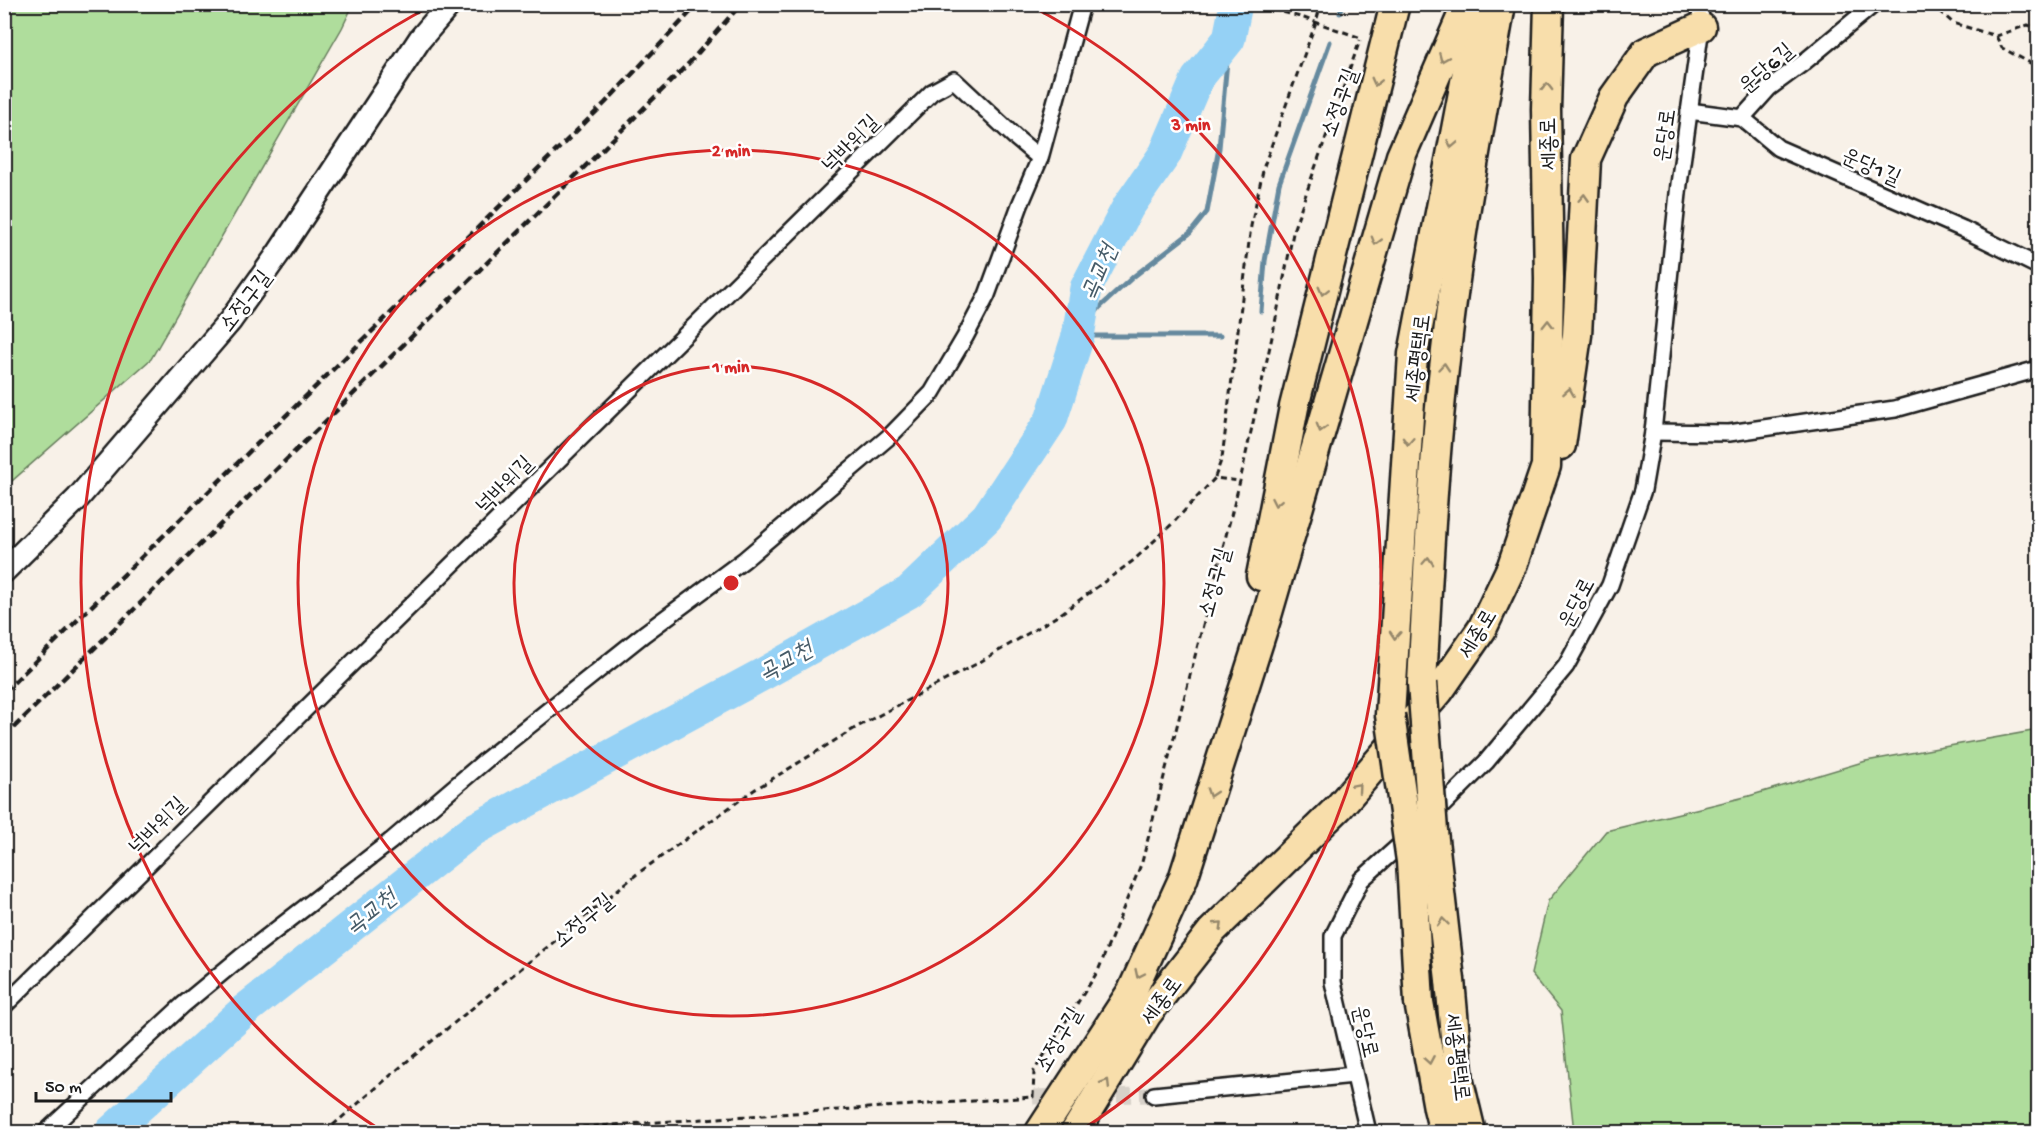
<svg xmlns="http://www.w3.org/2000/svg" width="2043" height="1137" font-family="'Gochi Hand','Poor Story',sans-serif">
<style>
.green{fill:#afdd9c;stroke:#667c5c;stroke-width:1.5}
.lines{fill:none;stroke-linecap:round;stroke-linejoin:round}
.stream{stroke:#65899e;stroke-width:5}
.river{stroke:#95d1f5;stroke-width:33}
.street-tunnel{stroke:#d7d1c9;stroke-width:15;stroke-dasharray:15 8;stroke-linecap:butt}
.street-casing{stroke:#1c1c1c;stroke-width:20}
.secondary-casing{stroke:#1c1c1c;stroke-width:27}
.highway-casing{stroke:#1c1c1c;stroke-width:33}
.path{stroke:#1c1c1c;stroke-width:3;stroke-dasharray:6 4.5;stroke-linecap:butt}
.street{stroke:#fff;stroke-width:15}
.secondary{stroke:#fff;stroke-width:22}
.highway{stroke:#f8deab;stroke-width:28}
.rail{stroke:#1c1c1c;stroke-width:4.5;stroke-dasharray:9 4.5;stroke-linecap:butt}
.highway-bridge-casing{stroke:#1c1c1c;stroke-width:33;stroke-linecap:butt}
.highway-bridge{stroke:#f8deab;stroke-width:28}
.oneway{stroke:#95876b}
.ring{fill:none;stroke:#d62828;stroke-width:3}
.labels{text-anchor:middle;stroke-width:5;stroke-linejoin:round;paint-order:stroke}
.street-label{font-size:22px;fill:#1c1c1c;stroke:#fff}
.water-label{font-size:24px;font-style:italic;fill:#465b68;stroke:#fff}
.centre{fill:#d62828;stroke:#fff;stroke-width:3}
.ring-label{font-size:18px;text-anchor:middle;font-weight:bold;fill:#d62828;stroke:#fff;stroke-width:5;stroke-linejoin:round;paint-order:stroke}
</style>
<rect width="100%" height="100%" fill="#f8f1e8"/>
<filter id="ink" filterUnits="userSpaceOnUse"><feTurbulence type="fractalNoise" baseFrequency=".0167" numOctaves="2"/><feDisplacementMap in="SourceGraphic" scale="12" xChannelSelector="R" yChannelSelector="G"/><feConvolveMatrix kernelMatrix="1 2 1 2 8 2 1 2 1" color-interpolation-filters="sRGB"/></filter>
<g filter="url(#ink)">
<g class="green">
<path d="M5,4L353,5L342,28L151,359L5,487Z"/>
<path d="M2038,730V1132H1574L1561,1011L1531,974L1548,901L1606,831L1749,796L1866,761Z"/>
</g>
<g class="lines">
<g class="stream">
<path d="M1340,13L1343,4"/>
<path d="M1261,311L1265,261L1279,184L1330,42"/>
<path d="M1078,336L1099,308L1133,277L1190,233L1207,212L1219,148L1229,39"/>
<path d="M1078,336H1220"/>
</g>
<path class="river" d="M111,1132L245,1010L473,830L765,673L909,592L987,517L1051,420L1078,336L1086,288L1128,207L1165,154L1197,79L1229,39L1236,4"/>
<g class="street-tunnel">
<path d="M1094,1096L1154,1095"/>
<path d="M1033,1097L1067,1096"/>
</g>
<defs>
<g id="street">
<path d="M1689,111L1742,118L1778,148L1963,229L2038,266"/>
<path d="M1742,118L1769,88L1803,63L1874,4"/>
<path d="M1653,432L1729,433L1895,409L2038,369"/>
<path d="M1431,817L1486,762L1566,666L1610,585L1643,490L1653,432L1679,184L1701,27L1700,4"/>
<path d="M4,1006L932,92L954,80L1016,138L1040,158L1082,4"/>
<path d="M1154,1095L1354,1075"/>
<path d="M46,1132L183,1005L241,957L391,841L486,760L644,634L744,560L891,435L932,393L965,337L987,295L1020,205L1040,158"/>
<path d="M1368,1132L1333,982V936L1361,880L1409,837"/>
</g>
<path id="secondary" d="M4,571L78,498L230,321L278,254L420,39L450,4"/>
<g id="highway">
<path d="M1561,445L1577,335L1586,159L1614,97L1646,52L1701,27"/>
<path d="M1261,576L1294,407L1395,4"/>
<path d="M1422,683C1428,572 1433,461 1446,351C1459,235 1481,119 1501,4"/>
<path d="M1390,715L1413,354L1480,4"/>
<path d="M1450,980L1459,1082L1471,1132"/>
<path d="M1419,1002L1438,1108L1444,1132"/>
<path d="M1040,1132L1132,991L1183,879L1266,619L1401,156L1467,4"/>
<path d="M1075,1132L1147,1014L1212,931L1339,807L1439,691L1482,629L1512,566L1546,466L1549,279L1546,109L1549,4"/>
</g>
</defs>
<use href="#street" class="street-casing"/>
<use href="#secondary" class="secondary-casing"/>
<use href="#highway" class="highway-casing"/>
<g class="path">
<path d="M1253,4L1304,18L1361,38"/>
<path d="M1931,4L1953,23L1996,36L2028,25L2038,29"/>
<path d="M1996,36L2002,48L2038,67"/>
<path d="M1215,477L1222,458L1251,226L1264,166L1316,22L1321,4"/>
<path d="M325,1132L405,1063L637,874L754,790L857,727L980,662L1059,615L1134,560L1173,523L1215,478L1240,481"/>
<path d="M509,1132L1033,1097L1034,1071L1098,971L1142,862L1240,481L1274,328L1294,228L1360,40"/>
</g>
<use href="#street" class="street"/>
<use href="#secondary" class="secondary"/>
<use href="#highway" class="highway"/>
<g class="rail">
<path d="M4,692L605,103L698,4"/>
<path d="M4,737L614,138L690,62L741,4"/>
</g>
<defs>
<g id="highway-bridge">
<path d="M1422,683L1433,831L1450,980"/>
<path d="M1390,715L1411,861L1419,1002"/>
</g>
</defs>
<use href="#highway-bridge" class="highway-bridge-casing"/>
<use href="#highway-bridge" class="highway-bridge"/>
</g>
<defs><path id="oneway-chevron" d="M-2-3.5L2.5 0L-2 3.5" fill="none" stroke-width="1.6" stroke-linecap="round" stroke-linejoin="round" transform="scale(1.5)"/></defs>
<g class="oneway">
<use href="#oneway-chevron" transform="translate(1443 58) rotate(113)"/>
<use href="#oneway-chevron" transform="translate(1376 82) rotate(104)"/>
<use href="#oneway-chevron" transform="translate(1547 87) rotate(-89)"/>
<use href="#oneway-chevron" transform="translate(1452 144) rotate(101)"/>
<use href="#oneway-chevron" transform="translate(1584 198) rotate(-87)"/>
<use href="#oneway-chevron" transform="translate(1376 241) rotate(106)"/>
<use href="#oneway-chevron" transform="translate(1323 291) rotate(104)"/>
<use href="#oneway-chevron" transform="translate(1548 324) rotate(-89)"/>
<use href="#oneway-chevron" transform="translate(1444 367) rotate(-85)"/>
<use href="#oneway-chevron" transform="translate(1569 392) rotate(-81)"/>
<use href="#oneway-chevron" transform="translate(1321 428) rotate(106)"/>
<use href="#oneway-chevron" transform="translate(1408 441) rotate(93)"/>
<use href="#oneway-chevron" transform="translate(1276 502) rotate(101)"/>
<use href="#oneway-chevron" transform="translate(1428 561) rotate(-87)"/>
<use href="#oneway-chevron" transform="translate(1395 635) rotate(94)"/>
<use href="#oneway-chevron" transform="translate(1357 787) rotate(-49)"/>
<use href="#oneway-chevron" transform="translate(1211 793) rotate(108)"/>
<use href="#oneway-chevron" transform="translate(1443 922) rotate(-96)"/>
<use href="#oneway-chevron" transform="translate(1219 925) rotate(-44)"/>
<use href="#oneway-chevron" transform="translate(1139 974) rotate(115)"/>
<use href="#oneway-chevron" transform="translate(1429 1060) rotate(80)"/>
<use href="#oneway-chevron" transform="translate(1106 1083) rotate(-59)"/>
</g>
</g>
<g class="ring">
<circle cx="731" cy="583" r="217"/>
<circle cx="731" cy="583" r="433"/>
<path d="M382 1131A650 650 0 0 1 431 6M1031 6A650 650 0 0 1 1080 1131"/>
</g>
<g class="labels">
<g class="street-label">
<text transform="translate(1765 67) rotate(-41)" y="8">운당6길</text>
<text transform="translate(1338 102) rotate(-70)" y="8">소정구길</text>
<text transform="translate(1663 135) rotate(-82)" y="8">운당로</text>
<text transform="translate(849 142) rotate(-45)" y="8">넉바위길</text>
<text transform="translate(1547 144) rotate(-91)" y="8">세종로</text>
<text transform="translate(1872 165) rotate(24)" y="8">운당1길</text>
<text transform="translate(244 300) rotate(-53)" y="8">소정구길</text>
<text transform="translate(1416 358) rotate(-83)" y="8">세종평택로</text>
<text transform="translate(503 483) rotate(-45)" y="8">넉바위길</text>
<text transform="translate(1213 582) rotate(-75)" y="8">소정구길</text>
<text transform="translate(1575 602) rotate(-62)" y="8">운당로</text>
<text transform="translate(1476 633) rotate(-59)" y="8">세종로</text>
<text transform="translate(156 824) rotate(-45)" y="8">넉바위길</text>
<text transform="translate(582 919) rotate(-40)" y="8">소정구길</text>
<text transform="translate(1160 1000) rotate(-54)" y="8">세종로</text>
<text transform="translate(1367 1031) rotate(77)" y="8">운당로</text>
<text transform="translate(1057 1039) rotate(-60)" y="8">소정구길</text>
<text transform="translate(1459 1057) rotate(83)" y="8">세종평택로</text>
</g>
<g class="water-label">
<text transform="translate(1098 272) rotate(-67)" y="8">곡교천</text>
<text transform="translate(785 660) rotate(-29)" y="8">곡교천</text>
<text transform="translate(370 911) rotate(-38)" y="8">곡교천</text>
</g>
</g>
<circle cx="731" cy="583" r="9" class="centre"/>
<g class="ring-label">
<text x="1191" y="130">3 min</text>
<text x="731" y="156">2 min</text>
<text x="731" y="372">1 min</text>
</g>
<rect width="2043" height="1137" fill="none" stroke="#fff" stroke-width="24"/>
<rect x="12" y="12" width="2019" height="1113" fill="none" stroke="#1c1c1c" stroke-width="2" filter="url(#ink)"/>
<path d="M36 1092v9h135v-9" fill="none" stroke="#1c1c1c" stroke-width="3"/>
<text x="45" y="1092" font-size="18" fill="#1c1c1c" stroke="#ffffff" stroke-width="4.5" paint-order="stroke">50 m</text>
</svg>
